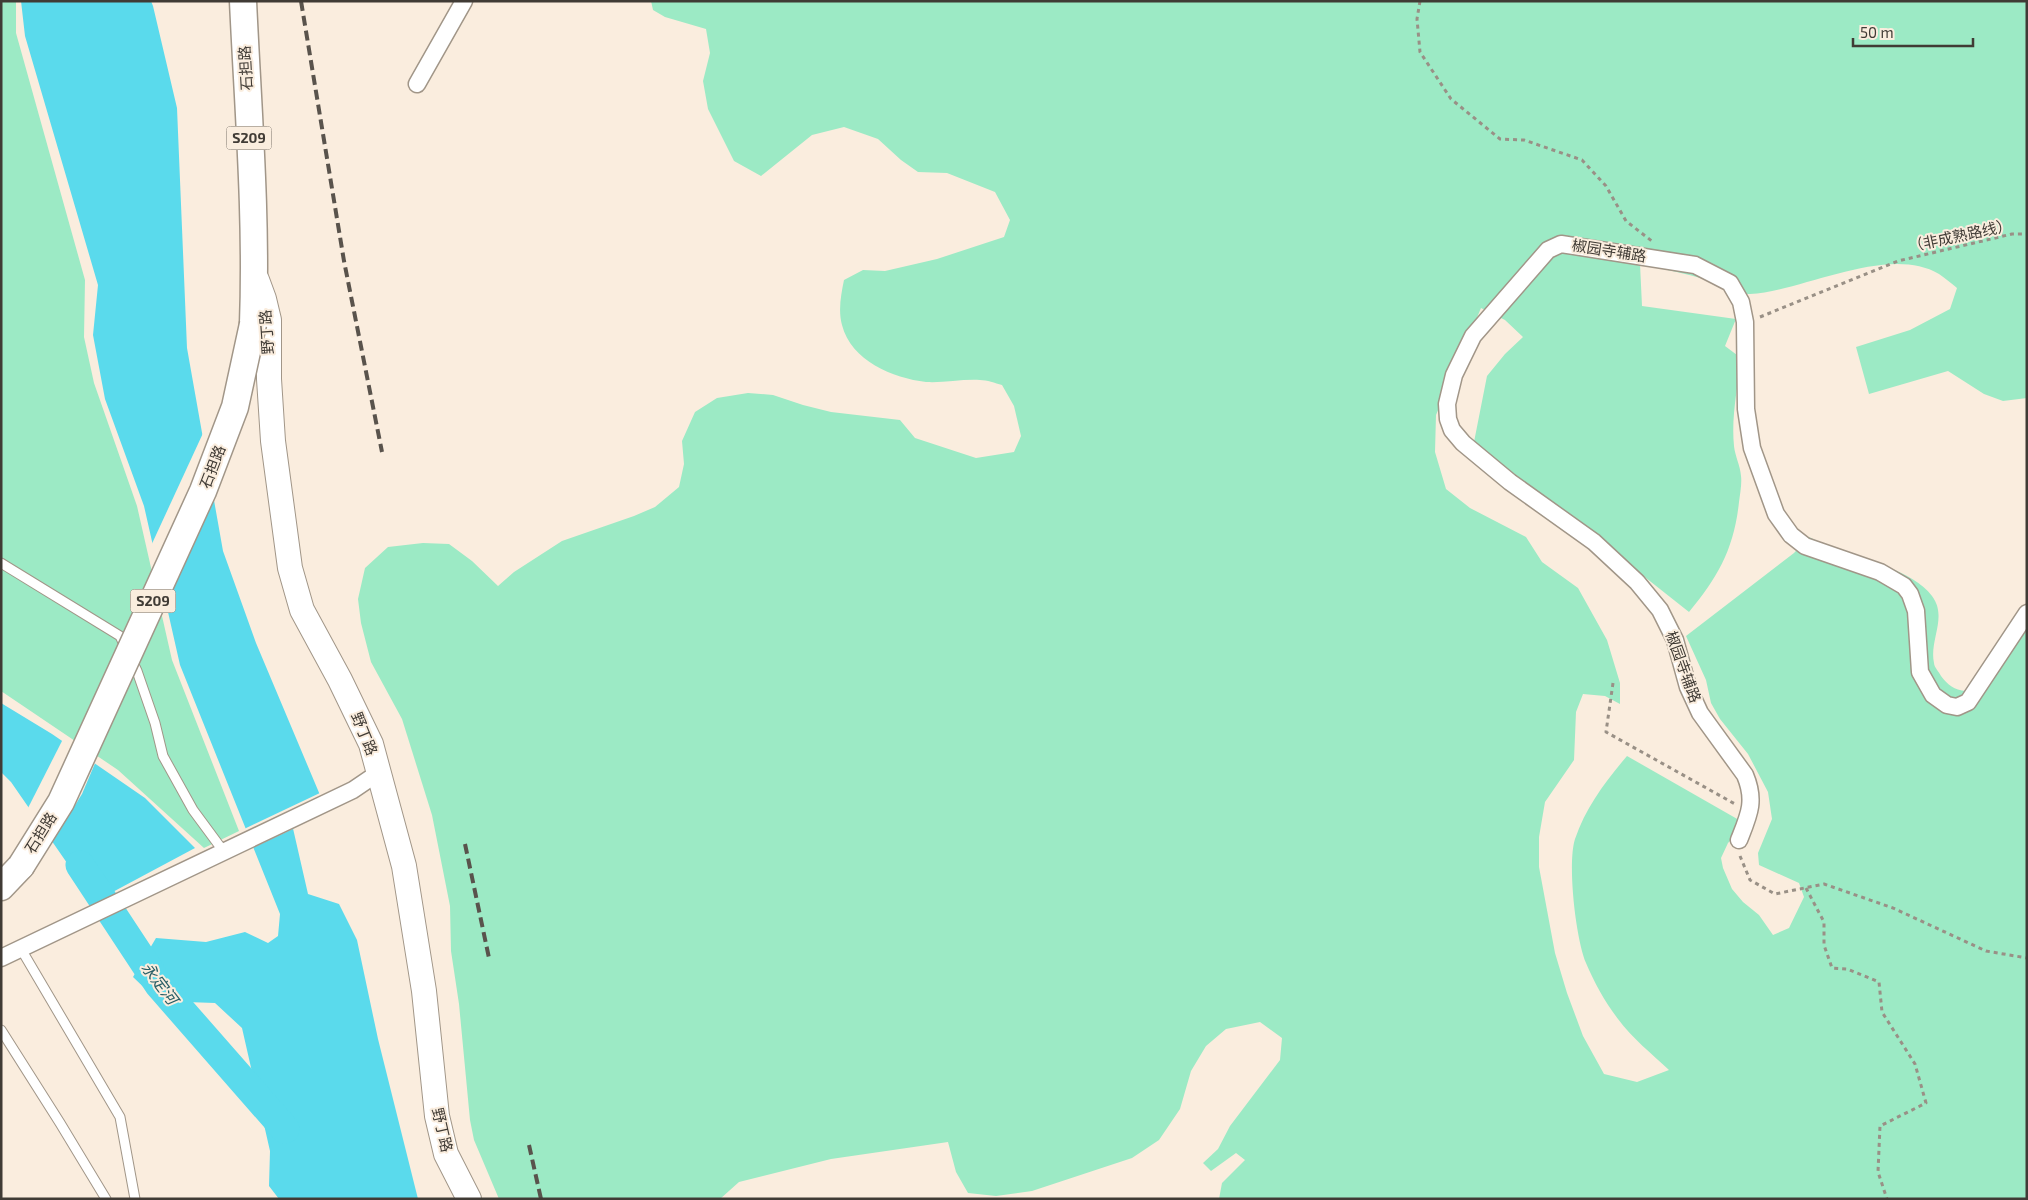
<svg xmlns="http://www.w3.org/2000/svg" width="2028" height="1200" font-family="'Exo 2','Noto Sans SC',sans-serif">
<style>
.green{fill:#9ceac5}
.water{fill:#5adaec}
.pier{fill:#faedde}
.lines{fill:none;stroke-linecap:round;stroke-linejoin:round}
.river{stroke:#5adaec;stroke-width:29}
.lane-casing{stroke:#a19688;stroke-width:11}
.street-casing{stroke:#a19688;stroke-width:19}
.secondary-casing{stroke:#a19688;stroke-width:26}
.primary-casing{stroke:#a19688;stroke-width:29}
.path{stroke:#999086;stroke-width:3;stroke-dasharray:4 4;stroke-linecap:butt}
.lane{stroke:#fff;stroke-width:9}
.street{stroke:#fff;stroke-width:16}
.secondary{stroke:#fff;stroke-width:24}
.primary{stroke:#fff;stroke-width:26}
.rail{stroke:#59534c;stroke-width:4;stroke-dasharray:10 5;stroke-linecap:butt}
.primary-bridge-casing{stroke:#a19688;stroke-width:29;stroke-linecap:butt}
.primary-bridge{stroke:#fff;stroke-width:26}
.labels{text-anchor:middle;stroke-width:4;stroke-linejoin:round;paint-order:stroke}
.shield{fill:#faedde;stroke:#787068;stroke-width:1}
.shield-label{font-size:14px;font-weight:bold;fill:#403b35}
.street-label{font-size:15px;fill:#403b35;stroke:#faedde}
.water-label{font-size:16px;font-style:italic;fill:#295e66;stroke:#faedde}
</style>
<rect width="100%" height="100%" fill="#faedde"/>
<g class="green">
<path d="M1,1H16V33L85,280L84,337L94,383L137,506L172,660L239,831L204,848L118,770L1,691Z"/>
<path d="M651,1H2027V398L2003,401L1984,394L1948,371L1869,394L1856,347L1910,330L1950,309L1957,288C1951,283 1945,278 1939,274C1888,244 1804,291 1750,294C1736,295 1720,284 1707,280C1685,273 1662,269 1640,264L1642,306L1736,319L1725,346L1741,358C1738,386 1731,417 1734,446C1735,456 1740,465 1741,476C1742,484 1740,494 1739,502C1734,549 1718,577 1689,612L1474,442L1487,376L1505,354L1523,337L1505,320L1481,308L1436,415L1435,452L1446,489L1470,508L1526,537L1542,562L1578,588L1607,640L1620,683V704L1605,696L1583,694L1576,712L1574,760L1545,802L1539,837V867L1555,953L1567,993L1583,1036L1604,1074L1637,1082L1669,1070C1652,1054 1632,1038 1618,1019C1605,1002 1594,982 1586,963C1576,939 1567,864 1575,839C1586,807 1605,782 1627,756L1746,824L1728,843L1721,858L1723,868L1732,889L1743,902L1759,915L1773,935L1789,928L1804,897L1799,883L1759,865L1758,853L1772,819L1768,792L1748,754L1720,719L1711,703L1706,680L1686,636L1794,553L1809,537C1817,541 1825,545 1833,548C1863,560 1913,570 1932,596C1948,617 1929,640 1934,663C1934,667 1939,672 1941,676C1948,685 1954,690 1966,691L2027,608V1199H1219L1222,1183L1245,1160L1236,1153L1211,1171L1203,1163L1218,1149L1230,1126L1280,1060L1282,1038L1260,1022L1226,1029L1206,1046L1191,1071L1180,1109L1159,1140L1132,1158L1032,1191L996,1196L968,1193L956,1172L948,1142L831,1159L739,1182L720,1199H499L474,1140L470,1120L459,1004L451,951L450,906L432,815L402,719L371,662L361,623L358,599L365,568L388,547L423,543L449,544L472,561L498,586L514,572L562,541L634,516L655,507L679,487L684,464L682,441L695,412L717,398L748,393L773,395L803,405L831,412L900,420L915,438L976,458L1014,452L1021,436L1014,406L1002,385C995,383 987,380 980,380C962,379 944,383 926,382C893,378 851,361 842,325C838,310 841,295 844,280L863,270L885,271L937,259L1004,237L1010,220L995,192L947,173L918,172L901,160L878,139L844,127L812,135L761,176L734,161L708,109L703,81L710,53L706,29L665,17L653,10Z"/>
</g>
<g class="water">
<path d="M21,1H151L153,6L177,108L187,348L223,551L256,643L320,795L289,811L308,894L339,904L357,940L378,1039L418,1199H279L269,1186L270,1151L242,1028L215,1003L158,1001L133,977L156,938L206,942L245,932L268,943L278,936L280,914L180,665L144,506L105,399L93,335L98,285L25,36Z"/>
<path d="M1,703L52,734L145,798L195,848L94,902L11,782L1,772Z"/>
</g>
<g class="pier">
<path d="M204,431L216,496L164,609L150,548Z"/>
<path d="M63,739L96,761L82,794L51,844L27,810Z"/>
<path d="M322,792L323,796L292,812L295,828L250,849L242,830Z"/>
</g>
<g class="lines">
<path class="river" d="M80,865L159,985L285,1129"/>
<defs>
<g id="lane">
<path d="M1,563L120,636L137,671L155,723L163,756L193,810L224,852"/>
<path d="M21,949L120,1117L135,1199"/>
<path d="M1,1030L60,1123L106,1199"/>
</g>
<g id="street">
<path d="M417,84L464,1"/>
<path d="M1739,840C1749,815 1756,801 1745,775L1700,713L1688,687L1675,640L1660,610L1637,582L1594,542L1510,482L1463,443L1452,430L1448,419L1447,404L1454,375L1473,336L1548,250L1561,244L1695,265L1730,283L1741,302L1745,322L1746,409L1752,448L1776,514L1791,535L1805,546L1880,572L1904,586L1910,594L1916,611L1920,672L1933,695L1947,705L1957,707L1968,702L2027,613"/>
<path d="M1,958L353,790L378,773"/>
</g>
<path id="secondary" d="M257,280L264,299L269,320V379L273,441L290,568L302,610L340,680L371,744L404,866L424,991L437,1116L446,1154L469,1199"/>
<g id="primary">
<path d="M243,1C248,109 257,216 253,324"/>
<path d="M1,887L21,866"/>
</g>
</defs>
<use href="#lane" class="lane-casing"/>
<use href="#street" class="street-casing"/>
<use href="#secondary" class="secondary-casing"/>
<use href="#primary" class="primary-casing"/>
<g class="path">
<path d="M1420,1L1417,19L1420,52L1451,99L1500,139L1524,140L1582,160L1606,186L1626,221L1653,242"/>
<path d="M1760,317L1898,261L2012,234H2027"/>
<path d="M1613,683L1606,732L1735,804"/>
<path d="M1740,856L1750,880L1775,894L1824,884L1893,908L1986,951L2027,958"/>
<path d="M1806,888L1824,922V945L1832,968L1847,969L1879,982L1882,1012L1915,1064L1926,1103L1880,1126L1878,1172L1887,1199"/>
</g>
<use href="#lane" class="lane"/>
<use href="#street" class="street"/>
<use href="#secondary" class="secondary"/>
<use href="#primary" class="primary"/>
<g class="rail">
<path d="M301,1L344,261L382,452"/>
<path d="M465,844L489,958"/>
<path d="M529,1145L541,1199"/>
</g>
<defs>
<path id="primary-bridge" d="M21,866L61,802L203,491L235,407L253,324"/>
</defs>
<use href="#primary-bridge" class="primary-bridge-casing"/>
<use href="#primary-bridge" class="primary-bridge"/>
</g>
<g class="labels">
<g class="shield">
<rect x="226.5" y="126.5" width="45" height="23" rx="4"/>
<rect x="130.5" y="589.5" width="45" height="23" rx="4"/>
</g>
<g class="shield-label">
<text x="249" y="143">S209</text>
<text x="153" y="606">S209</text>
</g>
<g class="street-label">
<text transform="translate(246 68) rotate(-93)" y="5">石担路</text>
<text transform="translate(1960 236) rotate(-12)" y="5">（非成熟路线）</text>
<text transform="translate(1609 251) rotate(9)" y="5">椒园寺辅路</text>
<text transform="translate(267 332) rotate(-94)" y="5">野丁路</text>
<text transform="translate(213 467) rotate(-69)" y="5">石担路</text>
<text transform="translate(1683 667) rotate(70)" y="5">椒园寺辅路</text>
<text transform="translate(364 734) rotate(68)" y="5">野丁路</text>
<text transform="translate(41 833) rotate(-58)" y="5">石担路</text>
<text transform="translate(442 1130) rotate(77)" y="5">野丁路</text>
</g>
<g class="water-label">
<text transform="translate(160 983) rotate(53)" y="6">永定河</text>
</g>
</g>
<rect width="2028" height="1200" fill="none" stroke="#403b35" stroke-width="5"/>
<path d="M1853 38v8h120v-8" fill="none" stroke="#403b35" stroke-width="2.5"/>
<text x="1860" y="38" font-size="15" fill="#403b35" stroke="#faedde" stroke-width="4" paint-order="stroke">50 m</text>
</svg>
